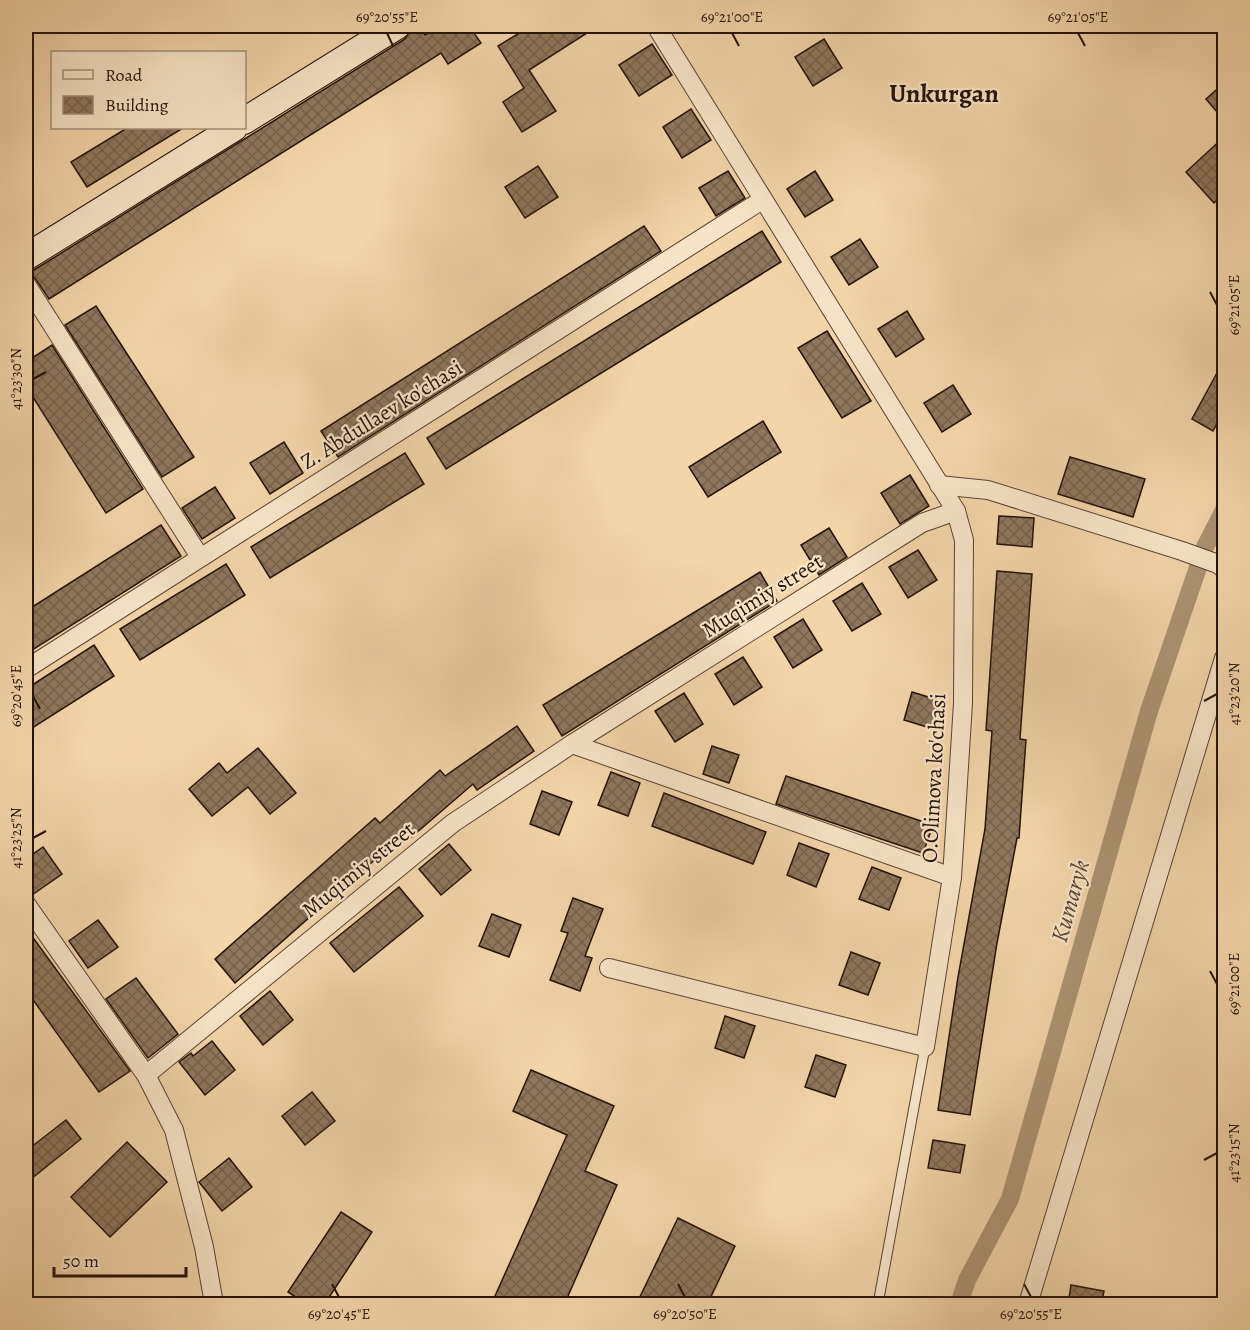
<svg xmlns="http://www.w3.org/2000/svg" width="1250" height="1330" font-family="Alegreya,serif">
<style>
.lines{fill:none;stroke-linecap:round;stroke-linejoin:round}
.canal{stroke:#ac9373;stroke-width:18}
.building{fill:url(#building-cross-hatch);stroke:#24120a;stroke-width:1.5}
.service-casing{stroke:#584332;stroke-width:11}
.minor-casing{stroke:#584332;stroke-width:20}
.secondary-casing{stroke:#24120a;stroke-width:28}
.service{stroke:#f7e4c7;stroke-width:9}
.minor{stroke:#f7e4c7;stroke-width:18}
.secondary{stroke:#f7e4c7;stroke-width:26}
.ticks{fill:none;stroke:#24120a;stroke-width:2}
.labels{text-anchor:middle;stroke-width:4.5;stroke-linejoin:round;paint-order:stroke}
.street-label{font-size:22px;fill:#24120a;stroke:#f7e4c7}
.water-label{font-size:24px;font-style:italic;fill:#5a4634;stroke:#f7e4c7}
.quarter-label{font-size:26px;font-weight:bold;fill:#24120a;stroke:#f7e4c7}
.neatline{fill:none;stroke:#24120a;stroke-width:2}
.ticks-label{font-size:15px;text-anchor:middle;fill:#24120a}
</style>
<defs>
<pattern id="building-cross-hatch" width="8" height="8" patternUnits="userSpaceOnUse" patternTransform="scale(1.5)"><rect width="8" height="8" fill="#8f775d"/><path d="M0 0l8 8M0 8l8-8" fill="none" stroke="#75604b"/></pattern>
</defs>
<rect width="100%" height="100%" fill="#f2d5a9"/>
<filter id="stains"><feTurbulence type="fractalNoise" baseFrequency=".00333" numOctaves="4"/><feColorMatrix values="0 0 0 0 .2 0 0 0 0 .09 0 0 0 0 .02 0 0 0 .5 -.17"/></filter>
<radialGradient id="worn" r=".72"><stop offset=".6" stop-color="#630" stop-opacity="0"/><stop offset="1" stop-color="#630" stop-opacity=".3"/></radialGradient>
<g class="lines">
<path class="canal" d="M959,1304L967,1280L1010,1199L1149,711L1205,547L1224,510"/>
</g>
<g class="building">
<path d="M417,26H419L425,35L440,26H469L481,43L448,64L441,53L49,299L35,278L26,273L34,270L405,39L411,29Z"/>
<path d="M531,26H598L529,70L556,111L522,132L503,102L524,88L498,46Z"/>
<path d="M824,39L842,68L813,86L795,57Z"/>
<path d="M652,44L672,75L639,96L619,65Z"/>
<path d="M1224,83V120L1206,99Z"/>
<path d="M691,109L711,140L682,158L663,127Z"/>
<path d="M127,128H183L87,187L71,162Z"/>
<path d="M1224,137V194L1214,203L1186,172Z"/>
<path d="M538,166L558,197L525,218L505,187Z"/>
<path d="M728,171L745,198L716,216L699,188Z"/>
<path d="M815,171L833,200L805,217L787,189Z"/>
<path d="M644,226L661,251L338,457L321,431Z"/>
<path d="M762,231L781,262L446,469L427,438Z"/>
<path d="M860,239L878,267L849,285L831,257Z"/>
<path d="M96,306L194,457L162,477L65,325Z"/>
<path d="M907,311L924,339L896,357L878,329Z"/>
<path d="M827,331L871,401L842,418L798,348Z"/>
<path d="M52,345L143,489L106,513L26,386V362Z"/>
<path d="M1224,360V411L1213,431L1192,419Z"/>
<path d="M953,385L971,414L942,432L924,403Z"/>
<path d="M763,421L781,452L708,497L689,467Z"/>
<path d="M284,442L303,473L270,494L250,463Z"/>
<path d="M405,453L424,484L270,578L251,547Z"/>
<path d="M1070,457L1145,479L1133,517L1058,494Z"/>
<path d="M910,475L929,506L900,524L881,493Z"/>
<path d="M215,487L235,518L202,539L182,508Z"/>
<path d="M999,516L1034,518L1032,547L997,544Z"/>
<path d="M161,525L181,556L26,654V611Z"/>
<path d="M829,528L847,557L819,575L801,545Z"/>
<path d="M918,550L937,580L908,598L889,567Z"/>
<path d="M226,564L245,595L140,660L120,629Z"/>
<path d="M997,571L1032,574L1020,739L1026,740L1019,838H1017L997,943L970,1115L938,1110L958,977L985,829L992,731L986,730Z"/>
<path d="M760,572L777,601L562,736L543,705Z"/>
<path d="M862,583L881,614L852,631L833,601Z"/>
<path d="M803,619L822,650L793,668L774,637Z"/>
<path d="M94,645L114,676L26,732V689Z"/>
<path d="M743,657L762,687L734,705L715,674Z"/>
<path d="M912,692L945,702L937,730L904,720Z"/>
<path d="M684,693L703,724L675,742L655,711Z"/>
<path d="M517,726L534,751L477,790L473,784L408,840L403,835L235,983L215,959L375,818L380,823L440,770L445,776Z"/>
<path d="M712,746L739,755L729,783L703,774Z"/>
<path d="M258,748L296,793L270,814L248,787L212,816L189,789L219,763L227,773Z"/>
<path d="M611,772L640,783L628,816L598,805Z"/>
<path d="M786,776L933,825L923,853L776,804Z"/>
<path d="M542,791L572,802L559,835L530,824Z"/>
<path d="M664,793L766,832L753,864L652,826Z"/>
<path d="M799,843L829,854L816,887L787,875Z"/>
<path d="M449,844L471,870L441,895L419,869Z"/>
<path d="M43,847L62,874L32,895L26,893V859Z"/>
<path d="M872,867L901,878L889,910L859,899Z"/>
<path d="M399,887L423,916L354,972L330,943Z"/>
<path d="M573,898L603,909L585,956L592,958L580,991L550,980L568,933L561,931Z"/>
<path d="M492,914L521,925L509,957L479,946Z"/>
<path d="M98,920L118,947L88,968L69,941Z"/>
<path d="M26,928L130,1071L99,1092L26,990Z"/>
<path d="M851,952L880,963L868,995L839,985Z"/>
<path d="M136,978L178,1034L148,1058L106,999Z"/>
<path d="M270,991L293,1020L263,1045L240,1016Z"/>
<path d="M725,1016L755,1026L744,1058L715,1048Z"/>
<path d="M212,1041L235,1070L205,1095L179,1062L191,1053L193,1056Z"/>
<path d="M816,1055L846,1065L835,1097L805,1087Z"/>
<path d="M531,1070L614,1106L585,1171L617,1185L564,1305H491L567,1135L513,1111Z"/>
<path d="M312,1092L335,1121L305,1145L282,1116Z"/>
<path d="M66,1120L81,1139L26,1183V1151Z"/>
<path d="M933,1140L965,1145L960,1173L928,1168Z"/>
<path d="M127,1142L167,1182L110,1237L71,1197Z"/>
<path d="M229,1158L252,1187L222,1211L199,1182Z"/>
<path d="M341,1212L372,1232L324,1305H308L288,1292Z"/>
<path d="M678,1218L735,1246L707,1305H636Z"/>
<path d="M1071,1285L1104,1291L1101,1305H1068Z"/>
</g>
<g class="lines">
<defs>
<path id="service" d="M878,1304L925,1047"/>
<g id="minor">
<path d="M26,284L200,557"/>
<path d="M939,485L988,490L1182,551L1218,564L1224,569"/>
<path d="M26,669L762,200"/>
<path d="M572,744L952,877"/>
<path d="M26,904L146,1075L174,1130L204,1247L214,1304"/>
<path d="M609,968L925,1047L952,877L963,703L964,540L956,511L656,26"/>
<path d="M146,1075L453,823L572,744L922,523L956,511"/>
<path d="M1028,1304L1224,658"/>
</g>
<g id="secondary">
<path d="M244,121L397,26"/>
<path d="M26,257L234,128"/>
</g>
</defs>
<use href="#service" class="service-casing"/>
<use href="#minor" class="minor-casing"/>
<use href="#secondary" class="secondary-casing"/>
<use href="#service" class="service"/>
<use href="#minor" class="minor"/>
<use href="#secondary" class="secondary"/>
</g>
<path class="ticks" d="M387,33L393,46M732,33L739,46M1078,33L1085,46M1210,292L1217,305M33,379L46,372M33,696L40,709M1204,701L1217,694M33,838L46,831M1210,971L1217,984M1204,1160L1217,1153M332,1284L339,1297M678,1284L685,1297M1024,1284L1031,1297"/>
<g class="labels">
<g class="street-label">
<text transform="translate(381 414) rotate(-32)" y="8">Z. Abdullaev ko'chasi</text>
<text transform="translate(762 595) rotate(-32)" y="8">Muqimiy street</text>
<text transform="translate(933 778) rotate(-87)" y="8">O.Olimova ko'chasi</text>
<text transform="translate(358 869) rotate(-39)" y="8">Muqimiy street</text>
</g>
<g class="water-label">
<text transform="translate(1070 901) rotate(-74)" y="8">Kumaryk</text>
</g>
<g class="quarter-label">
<text x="944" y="102">Unkurgan</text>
</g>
</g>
<rect width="1250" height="1330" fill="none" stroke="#f2d5a9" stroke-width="66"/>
<rect x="51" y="51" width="195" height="78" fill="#f7e4c7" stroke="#a3907b" stroke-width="1.5"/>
<rect x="63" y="70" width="30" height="9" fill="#f7e4c7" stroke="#a3907b" stroke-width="1.5"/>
<text x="105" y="81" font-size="18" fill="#24120a">Road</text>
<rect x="63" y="96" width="30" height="18" fill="url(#building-cross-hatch)" stroke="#a3907b" stroke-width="1.5"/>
<text x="105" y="111" font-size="18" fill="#24120a">Building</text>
<path d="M54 1267v9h132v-9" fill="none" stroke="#24120a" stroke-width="3"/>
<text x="63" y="1267" font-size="18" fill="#24120a" stroke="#f7e4c7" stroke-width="4.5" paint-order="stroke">50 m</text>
<rect x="33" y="33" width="1184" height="1264" class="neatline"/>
<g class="ticks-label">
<text x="387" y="22">69°20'55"E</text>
<text x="732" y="22">69°21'00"E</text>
<text x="1078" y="22">69°21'05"E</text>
<text transform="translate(1234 305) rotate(-90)" y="5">69°21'05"E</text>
<text transform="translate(16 379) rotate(-90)" y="5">41°23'30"N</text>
<text transform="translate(1234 694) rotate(-90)" y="5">41°23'20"N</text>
<text transform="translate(16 696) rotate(-90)" y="5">69°20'45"E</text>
<text transform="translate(16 838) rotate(-90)" y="5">41°23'25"N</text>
<text transform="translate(1234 984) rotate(-90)" y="5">69°21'00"E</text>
<text transform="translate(1234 1153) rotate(-90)" y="5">41°23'15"N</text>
<text x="339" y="1319">69°20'45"E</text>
<text x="685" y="1319">69°20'50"E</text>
<text x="1031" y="1319">69°20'55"E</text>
</g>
<rect width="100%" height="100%" filter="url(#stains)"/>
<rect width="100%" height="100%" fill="url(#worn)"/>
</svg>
